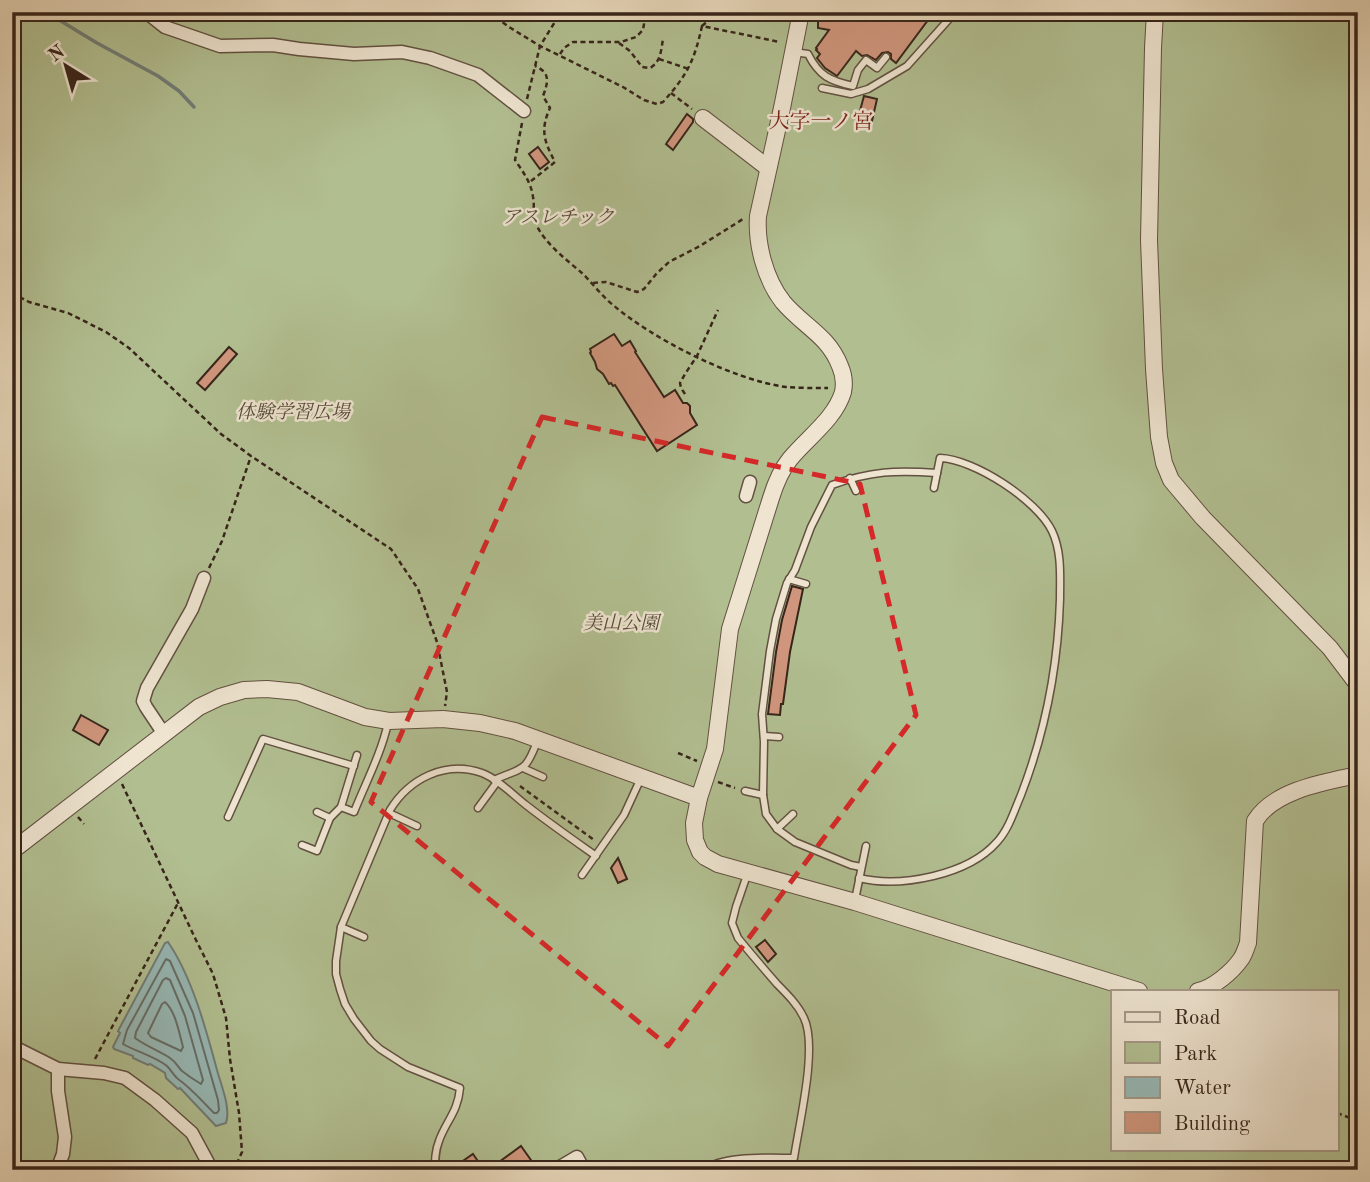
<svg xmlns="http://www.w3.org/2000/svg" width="1370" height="1182" font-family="'Old Standard TT','Noto Serif JP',serif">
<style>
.green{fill:#b1be90;stroke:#747255;stroke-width:2;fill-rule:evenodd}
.water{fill:#97b8b5;stroke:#717d77;stroke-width:2}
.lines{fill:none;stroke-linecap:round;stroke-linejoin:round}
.shore{stroke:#676e68;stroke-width:2}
.stream{stroke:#717d77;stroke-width:3.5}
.building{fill:#d0967d;stroke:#37251a;stroke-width:2}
.service-casing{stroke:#625141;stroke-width:9}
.minor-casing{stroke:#625141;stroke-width:15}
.tertiary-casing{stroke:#625141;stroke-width:18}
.path{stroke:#37251a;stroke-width:2.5;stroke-dasharray:5 3.5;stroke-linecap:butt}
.service{stroke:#eee4d0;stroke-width:6}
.minor{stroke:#eee4d0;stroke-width:12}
.tertiary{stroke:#eee4d0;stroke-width:16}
.marked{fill:none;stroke:#d62828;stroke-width:5;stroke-dasharray:14 9;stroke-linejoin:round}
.labels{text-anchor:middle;stroke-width:5;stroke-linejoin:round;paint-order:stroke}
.park-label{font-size:19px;font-style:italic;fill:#564b38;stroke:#eee4d0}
.neighbourhood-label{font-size:21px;fill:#7a1f14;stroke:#eee4d0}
</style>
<rect width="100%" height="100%" fill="#e5d5b7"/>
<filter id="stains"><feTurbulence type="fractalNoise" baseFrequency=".00286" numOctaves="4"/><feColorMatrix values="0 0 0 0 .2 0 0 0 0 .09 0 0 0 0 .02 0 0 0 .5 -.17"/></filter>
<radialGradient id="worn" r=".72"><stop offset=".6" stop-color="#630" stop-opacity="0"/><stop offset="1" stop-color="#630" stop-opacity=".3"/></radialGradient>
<path class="green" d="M12,12H1358V1170H12ZM1113,991H1337V1149H1113Z"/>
<path class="water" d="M168,942C192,977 206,1029 217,1070C221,1085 231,1108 226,1123L216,1126L180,1088L178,1089L166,1078L165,1073L150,1064L148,1065L133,1058V1056L114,1049L113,1047L120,1033L118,1031L165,943Z"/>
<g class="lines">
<g class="shore">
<path d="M166,959L170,961L193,1013L218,1100L219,1110L217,1113H214C202,1101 191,1088 178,1079C173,1075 171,1070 167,1066C154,1056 137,1052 123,1044L127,1030Z"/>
<path d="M166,978L170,980L185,1016L203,1080L201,1084C196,1081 187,1075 182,1071C178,1067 176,1062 170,1058C159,1051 146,1046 135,1038L136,1032L163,980Z"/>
<path d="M165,1002C176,1012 179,1033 183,1047L181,1051L151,1037L148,1033L162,1004Z"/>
</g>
<path class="stream" d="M46,12L97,43L158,76L179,91L194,107"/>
</g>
<g class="building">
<path d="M818,12H934L896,63L891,59V54L888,52L882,53L876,60L867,55L862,56L856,51L837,76L825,68L817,58L820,54L816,50L817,49L816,48L829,30L818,28Z"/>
<path d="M864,96L877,99L872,121L858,118Z"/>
<path d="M687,114L693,119V122L673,150L666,144Z"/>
<path d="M538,147L549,162L540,169L529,154Z"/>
<path d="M614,334L622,346L630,341L636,351L635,352L664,397L675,390L683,403H687L690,406V413L697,425L657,451L615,385L613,386L611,383L609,384L603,374L597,369L595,362L590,353L591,352L590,349Z"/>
<path d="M229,347L237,354L205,390L197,383Z"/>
<path d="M792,586L803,589L790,652L783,704H781L780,715L768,714L776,652L782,620Z"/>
<path d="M81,715L108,730L99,745L73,730Z"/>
<path d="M618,858L627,879L618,883L611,868Z"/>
<path d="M765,940L776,954L768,962L756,947Z"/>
<path d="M521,1146L538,1170H488Z"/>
<path d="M473,1154L484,1170H450Z"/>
</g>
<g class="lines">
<defs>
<g id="service">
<path d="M794,52L808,54C819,76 830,81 853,86L858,70L866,60L877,68L886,57"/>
<path d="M822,88L851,94L868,89L907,66L950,18L954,12"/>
<path d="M850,478L856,491"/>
<path d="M789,579L806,584"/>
<path d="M764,736L779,737"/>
<path d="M357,755L341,807L354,812C366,782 381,754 388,723"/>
<path d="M523,768L543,777"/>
<path d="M494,780C524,767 526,772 538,739"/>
<path d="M745,791L763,795"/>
<path d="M478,808L497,782"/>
<path d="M317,812L330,818L341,807"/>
<path d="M389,813L417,826"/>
<path d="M228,817L263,739L354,766"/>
<path d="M777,829L793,814"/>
<path d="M302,845L317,851L330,818"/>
<path d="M861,867L851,865L795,842L777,829L766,814L763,795L764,742L762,714L770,651L776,619L787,583L795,570L811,527L832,485C871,471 896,470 937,473"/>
<path d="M582,875L624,815L641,778"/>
<path d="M859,878C901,888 968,875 997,842C1009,829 1014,811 1021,795C1046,730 1058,668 1060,599C1060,576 1062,552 1052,531C1037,500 974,459 940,458L934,488"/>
<path d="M855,900L866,846"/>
<path d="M341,927L364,937"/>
<path d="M435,1170C435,1160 435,1151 439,1141C446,1121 458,1112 460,1088L408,1067L380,1049L371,1041L354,1019L345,1004L340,989L336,974V961L341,927L390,810C409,779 445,760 482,773C498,779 513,795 526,805C549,823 572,839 596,856"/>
<path d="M704,1170C722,1155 770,1158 794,1158C799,1124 818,1047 804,1018C798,1005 787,994 777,984C764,969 751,954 738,938L732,923L736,907L747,875"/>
</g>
<g id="minor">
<path d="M146,12L165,27L220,46L273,45L299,49L354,54L402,52L430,58L478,75L524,111"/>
<path d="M746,496L750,482"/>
<path d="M164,734L146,707L143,701L147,688L192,609L204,578"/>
<path d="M12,1046L58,1069L104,1073L125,1078L155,1100L192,1133L212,1170"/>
<path d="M57,1170L63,1154L65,1137L58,1091V1069"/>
<path d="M555,1170L577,1157L584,1170"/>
</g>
<g id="tertiary">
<path d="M801,12L782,108L758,216C756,244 765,279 783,302C803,326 828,335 840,366C844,375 845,382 843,392C835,419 807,438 790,459C781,470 775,485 771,498L730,629L715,749L699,798L694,823L695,840L700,852L705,857L718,864L855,902L1139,991"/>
<path d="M1155,12L1153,48L1149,240L1154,369L1159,437L1164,463L1171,480L1203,518L1330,648L1358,685"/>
<path d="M703,118L768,168"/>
<path d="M12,851L199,707L220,697L244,690L267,689L298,692L365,717L389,721L443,719L480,723L515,731L699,798"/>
<path d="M1198,991C1213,988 1232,972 1241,959C1244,955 1246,948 1248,943L1255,821C1274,790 1325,782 1358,775"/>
</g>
</defs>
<use href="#service" class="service-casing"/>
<use href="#minor" class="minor-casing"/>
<use href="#tertiary" class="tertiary-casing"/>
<g class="path">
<path d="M489,12L509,27L540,46L623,87L644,100L657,104L663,102C687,75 694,62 702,26L780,42"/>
<path d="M773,12L772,14L787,18"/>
<path d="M702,26L718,12"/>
<path d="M619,43L630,51L642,67L650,68C661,62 661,50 663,39"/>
<path d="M560,54L564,48L573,42H621L636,37L643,30L646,12"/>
<path d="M659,59L689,69"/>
<path d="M671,93L692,109"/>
<path d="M527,99L540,46L561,12"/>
<path d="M522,123L515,160C523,172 531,182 533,197C535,206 532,216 536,224C545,244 567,260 583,274C593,284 602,296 613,305C653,339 733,380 786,387C799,388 814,388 828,388"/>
<path d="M531,181L555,162C544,141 540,130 550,108L543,96C548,82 551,73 535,66"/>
<path d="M593,283L606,282L637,292L644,289L657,273L669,262L700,246L743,219"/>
<path d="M12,293L29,302L68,313L106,332L129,348L221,434L251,456L391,549L418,589L437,642L447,692L445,706"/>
<path d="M685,394L681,388L680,383L685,374L697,356L718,310"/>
<path d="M209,568L222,541L251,456"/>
<path d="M678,753L697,761"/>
<path d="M718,782L735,788"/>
<path d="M122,784L195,938L213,974L226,1018L230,1059L239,1113L242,1152L238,1161L233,1167L226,1170"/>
<path d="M520,786L594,840"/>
<path d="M78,817L84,824"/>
<path d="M95,1059L178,903"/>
<path d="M1337,1113L1358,1121"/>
</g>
<use href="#service" class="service"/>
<use href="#minor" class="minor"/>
<use href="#tertiary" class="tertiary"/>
</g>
<path class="marked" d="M542,417L860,484L916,715L668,1046L371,802Z"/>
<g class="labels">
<g class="park-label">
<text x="558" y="223">アスレチック</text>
<text x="293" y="418">体験学習広場</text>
<text x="621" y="629">美山公園</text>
</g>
<g class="neighbourhood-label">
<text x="821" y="128">大字一ノ宮</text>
</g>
</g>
<rect width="1370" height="1182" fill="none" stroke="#e5d5b7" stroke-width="42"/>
<rect x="14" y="14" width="1342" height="1154" fill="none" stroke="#37251a" stroke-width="3.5"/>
<rect x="21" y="21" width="1328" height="1140" fill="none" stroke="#37251a" stroke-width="2"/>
<rect x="1111" y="990" width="228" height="161" fill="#eee4d0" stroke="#a59887" stroke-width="2"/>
<rect x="1125" y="1012" width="35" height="10" fill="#eee4d0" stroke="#a59887" stroke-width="2"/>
<text x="1174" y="1024" font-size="21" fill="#37251a">Road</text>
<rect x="1125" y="1042" width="35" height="21" fill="#b1be90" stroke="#a59887" stroke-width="2"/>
<text x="1174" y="1060" font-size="21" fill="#37251a">Park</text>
<rect x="1125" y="1077" width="35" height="21" fill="#97b8b5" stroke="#a59887" stroke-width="2"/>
<text x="1174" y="1094" font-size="21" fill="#37251a">Water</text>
<rect x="1125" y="1112" width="35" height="21" fill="#d0967d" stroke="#a59887" stroke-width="2"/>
<text x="1174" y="1130" font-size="21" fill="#37251a">Building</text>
<g transform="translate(66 66) rotate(323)" stroke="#eee4d0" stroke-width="5" paint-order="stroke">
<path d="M0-5L12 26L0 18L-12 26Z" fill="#37251a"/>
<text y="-10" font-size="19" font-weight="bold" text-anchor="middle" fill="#37251a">N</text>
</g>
<rect width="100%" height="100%" filter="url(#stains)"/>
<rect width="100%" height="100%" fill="url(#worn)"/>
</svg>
